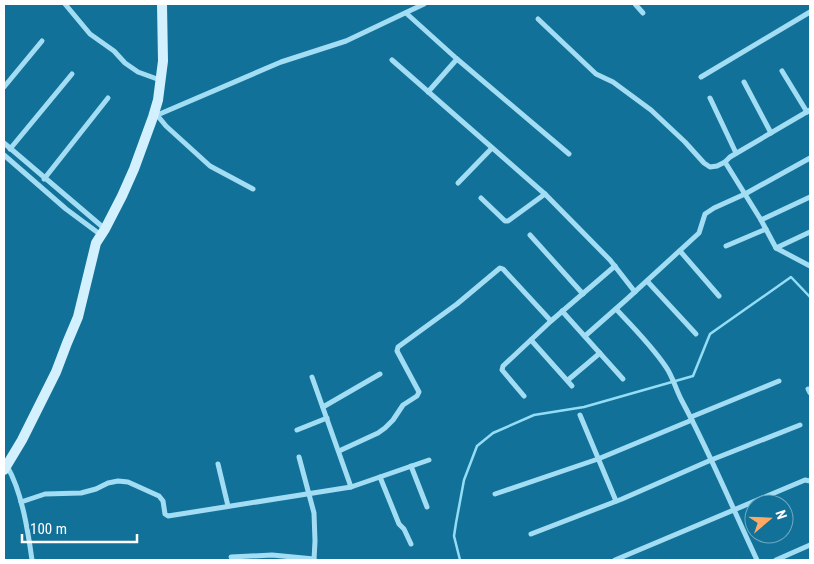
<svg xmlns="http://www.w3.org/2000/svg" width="814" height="564" font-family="'Roboto Condensed',sans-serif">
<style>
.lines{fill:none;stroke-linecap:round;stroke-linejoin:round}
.stream{stroke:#94ddf7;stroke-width:2.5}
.minor{stroke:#a2ddf4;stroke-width:5}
.secondary{stroke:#d2f0fd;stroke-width:10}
</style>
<rect width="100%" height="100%" fill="#117198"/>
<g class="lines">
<path class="stream" d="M460,560L454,536L456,523L464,480L477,446L493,433L534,415L584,407L693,376L710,334L791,277L810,297"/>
<g class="minor">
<path d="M65,4L90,34L114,51L125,63L138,72L160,80"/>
<path d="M635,4L643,13"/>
<path d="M406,13L457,59L569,154"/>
<path d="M538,19L596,74L613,82L651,110L685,142L704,163L710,167L717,166L725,162"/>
<path d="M392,60L546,195L610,260L635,292"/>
<path d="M782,71L807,112"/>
<path d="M701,77L810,12"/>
<path d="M744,82L771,133"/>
<path d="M4,87L42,41"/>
<path d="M428,92L457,59"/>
<path d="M710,98L736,153"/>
<path d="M810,110L730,157L725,162L761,220L810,197"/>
<path d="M157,115L166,126L210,166L253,189"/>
<path d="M155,116L281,62L346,41L424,4"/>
<path d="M4,143L105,229"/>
<path d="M10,149L72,74"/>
<path d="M4,155L66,209L101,235"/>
<path d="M44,179L108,98"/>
<path d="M458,183L492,148"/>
<path d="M481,198L505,221H508L545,194"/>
<path d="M761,220L776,248L810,266"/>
<path d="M530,235L583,294"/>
<path d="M726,246L766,229"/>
<path d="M776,248L810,232"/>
<path d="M680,251L719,296"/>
<path d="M647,281L696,334"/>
<path d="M616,309C633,327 652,346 666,367C673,377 676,390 682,401C710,453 732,507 757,560"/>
<path d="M562,311L623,379"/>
<path d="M585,336L627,299L699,233L705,214L714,208L745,194L810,158"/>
<path d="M531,340L572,386"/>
<path d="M312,377L351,487"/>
<path d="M568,380L600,353"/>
<path d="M808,389L810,393"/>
<path d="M524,396L502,370L503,366L551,321L615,266"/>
<path d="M323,407L380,374"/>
<path d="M580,415L616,501"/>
<path d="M691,417L779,381"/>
<path d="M297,430L327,418"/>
<path d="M339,451L378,433L385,428L393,420L403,405L417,396L419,392L397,351L398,347L457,304L500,268L503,269L551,321"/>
<path d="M299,457L314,513L315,541L314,560"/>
<path d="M218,464L228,506"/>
<path d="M7,466C22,492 28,531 32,560"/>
<path d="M411,466L427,507"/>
<path d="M380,477L399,524L404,529L411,544"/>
<path d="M495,494L598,459L692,420"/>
<path d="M21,502L45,494L81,493L96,489L108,483L118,481L128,482L159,496L163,501L165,514L168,516L351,487L429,460"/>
<path d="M531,534L622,499L711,460L800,425"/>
<path d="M231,557L272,555L314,559"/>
<path d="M615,560L805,480L810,481"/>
<path d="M776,560L810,545"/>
</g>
<path class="secondary" d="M4,470L22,440L56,372L67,343L78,317L96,243L105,229L122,196L134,169L153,117L158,100L163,61L162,4"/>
</g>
<rect width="814" height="564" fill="none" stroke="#ffffff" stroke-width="10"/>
<g transform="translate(769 519) rotate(71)"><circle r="24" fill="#117198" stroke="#70aac1"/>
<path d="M0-4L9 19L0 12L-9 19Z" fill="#ffa965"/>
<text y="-8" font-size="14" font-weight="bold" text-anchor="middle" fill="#ffffff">N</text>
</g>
<path d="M22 534v8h115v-8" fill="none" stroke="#ffffff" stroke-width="2.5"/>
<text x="30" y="534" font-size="15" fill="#ffffff" stroke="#117198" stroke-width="4" paint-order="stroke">100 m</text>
</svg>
